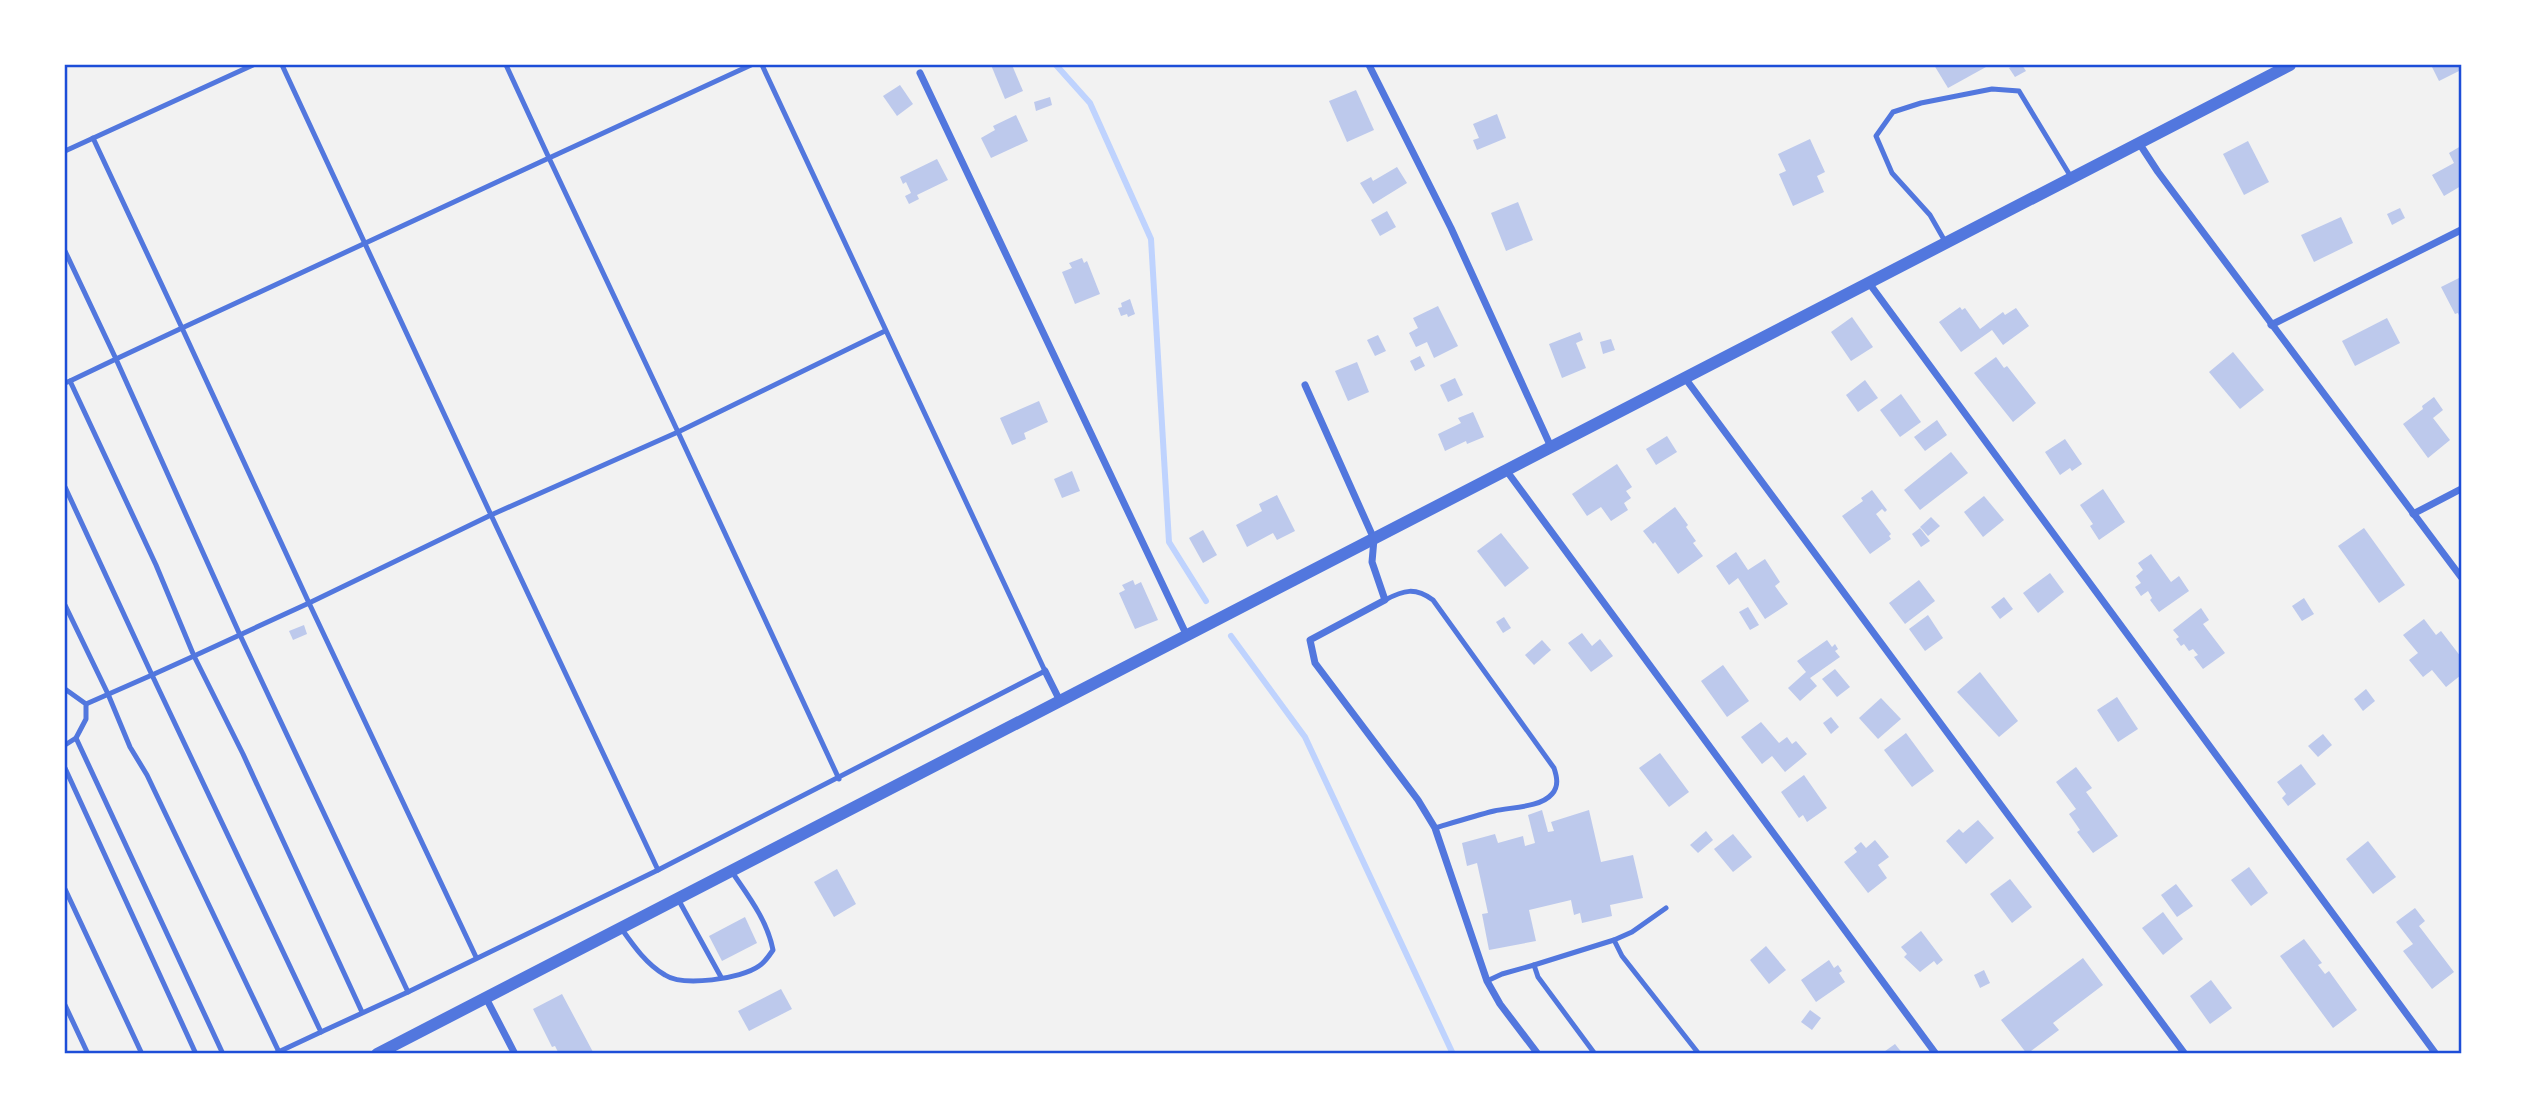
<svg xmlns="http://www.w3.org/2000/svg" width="2526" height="1119" font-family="Signika,sans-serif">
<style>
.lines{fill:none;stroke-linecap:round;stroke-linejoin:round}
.stream{stroke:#bfd3fe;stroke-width:6}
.building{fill:#bdc9ec}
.service{stroke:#5277de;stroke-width:5}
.minor{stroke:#5277de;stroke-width:7}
.tertiary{stroke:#5277de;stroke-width:12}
.neatline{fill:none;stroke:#1d4ed8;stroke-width:2.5}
</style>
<rect width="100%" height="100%" fill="#f2f2f2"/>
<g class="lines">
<g class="stream">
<path d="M1056,65L1090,103L1151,239L1169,542L1206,601"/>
<path d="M1231,636L1305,737L1453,1054"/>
</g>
</g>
<g class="building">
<path d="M991,65H1012L1023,91L1005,99Z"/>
<path d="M1934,65H1985L1986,67L1948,88Z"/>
<path d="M2014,65H2022L2026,71L2015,77L2009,68Z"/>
<path d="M2431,65H2461V70L2439,81Z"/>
<path d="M900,85L913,104L897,116L883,96Z"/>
<path d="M1356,90L1374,130L1347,142L1329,101Z"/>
<path d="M1050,97L1052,105L1036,111L1034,102Z"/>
<path d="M1497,114L1506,138L1477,150L1473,140L1479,138L1473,124Z"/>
<path d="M1016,115L1028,141L991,158L981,138L995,130L993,126Z"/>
<path d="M1810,139L1825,172L1817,176L1824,192L1793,206L1779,174L1786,171L1778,154Z"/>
<path d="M2248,141L2269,182L2244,195L2223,154Z"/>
<path d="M2461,146V186L2444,196L2432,175L2454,163L2449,153Z"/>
<path d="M937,159L948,180L917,195L919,199L909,204L905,196L911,193L906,182L903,184L900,177Z"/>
<path d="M1397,167L1407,183L1373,204L1360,183L1371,177L1373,181Z"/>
<path d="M1518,202L1533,240L1506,251L1491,213Z"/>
<path d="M2400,208L2405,218L2392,225L2387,214Z"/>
<path d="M1387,211L1396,227L1380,236L1371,220Z"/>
<path d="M2341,217L2353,243L2314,262L2301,235Z"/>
<path d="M1082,258L1084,263L1087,261L1100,294L1075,304L1062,272L1072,268L1069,263Z"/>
<path d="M2461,277V320L2458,313L2455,314L2441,287Z"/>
<path d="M1130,299L1135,314L1128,317L1127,314L1121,316L1118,308L1122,307L1121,303Z"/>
<path d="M1438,306L1458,346L1434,358L1427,342L1416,347L1409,333L1418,328L1413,318Z"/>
<path d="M1960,307L1962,310L1965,308L1980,329L2003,312L2005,315L2016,308L2029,326L2003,345L1992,330L1961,352L1939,322Z"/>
<path d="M1852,317L1873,347L1851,361L1831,332Z"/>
<path d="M2387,318L2400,343L2355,366L2342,341Z"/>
<path d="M1580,332L1583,340L1576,343L1586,368L1562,378L1549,344Z"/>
<path d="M1378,335L1386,351L1375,356L1367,340Z"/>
<path d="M1611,339L1615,350L1603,354L1600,342Z"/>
<path d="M2233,352L2264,390L2240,409L2209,372Z"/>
<path d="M1420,356L1425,366L1415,371L1410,361Z"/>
<path d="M1996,357L2004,368L2007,366L2036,403L2013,422L1974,373Z"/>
<path d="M1357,362L1369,392L1348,401L1335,371Z"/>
<path d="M1455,378L1463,395L1448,402L1440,385Z"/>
<path d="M1865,380L1878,398L1858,412L1846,395Z"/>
<path d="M1901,394L1921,422L1900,437L1880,410Z"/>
<path d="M2434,397L2443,410L2433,418L2450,440L2428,458L2403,424L2423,409L2422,406Z"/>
<path d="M1039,401L1048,422L1024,433L1026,439L1012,445L1000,418Z"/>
<path d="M1473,412L1484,437L1467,444L1466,441L1445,451L1438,434L1461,423L1458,418Z"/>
<path d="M1937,420L1947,435L1925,451L1914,437Z"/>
<path d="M1667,436L1677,452L1656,465L1646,449Z"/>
<path d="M2065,439L2082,464L2072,471L2070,468L2060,475L2045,452Z"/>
<path d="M1951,452L1968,473L1920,510L1904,490Z"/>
<path d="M1617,464L1632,487L1626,491L1631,498L1624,503L1628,510L1611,521L1601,507L1587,516L1572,494Z"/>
<path d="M1072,471L1080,491L1062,498L1054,479Z"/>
<path d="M2103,489L2125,522L2099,540L2090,526L2093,524L2080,505Z"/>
<path d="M1872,490L1887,510L1885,512L1882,509L1876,514L1891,534L1889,536L1891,539L1870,554L1842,516L1863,501L1861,498Z"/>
<path d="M1277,495L1295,531L1277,540L1273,533L1247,547L1236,525L1262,511L1259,504Z"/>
<path d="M1984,496L2004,520L1983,537L1964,512Z"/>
<path d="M1675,507L1688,525L1686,527L1696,541L1693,543L1703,556L1678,574L1655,542L1653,544L1643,531Z"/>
<path d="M1931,517L1940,526L1928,536L1920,527Z"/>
<path d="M1920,528L1930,541L1921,547L1912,534Z"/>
<path d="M2364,528L2405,585L2379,603L2338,546Z"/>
<path d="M1203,530L1217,555L1203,563L1189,538Z"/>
<path d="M1501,533L1529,568L1505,587L1477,551Z"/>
<path d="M1736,552L1748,570L1765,559L1780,582L1775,586L1788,604L1765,619L1738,578L1729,585L1716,566Z"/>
<path d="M2151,554L2171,582L2179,576L2189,591L2159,612L2150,600L2152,598L2148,591L2141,596L2135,587L2141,583L2136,576L2143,570L2138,563Z"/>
<path d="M2050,573L2064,592L2038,613L2023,593Z"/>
<path d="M1133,580L1135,585L1141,582L1158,620L1135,629L1119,593L1125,590L1122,585Z"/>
<path d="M1919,580L1935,601L1905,624L1889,603Z"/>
<path d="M2004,597L2013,609L2000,619L1991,607Z"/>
<path d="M2304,598L2314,614L2302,621L2292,606Z"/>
<path d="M1748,607L1759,625L1750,630L1739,612Z"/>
<path d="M2201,608L2209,620L2203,624L2225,653L2203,669L2194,657L2198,655L2193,649L2189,651L2184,644L2181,646L2176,639L2179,637L2173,630Z"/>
<path d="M1928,615L1943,638L1925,651L1909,629Z"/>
<path d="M1504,617L1511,628L1503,633L1496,622Z"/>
<path d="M2424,619L2436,635L2441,631L2461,657V675L2446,687L2432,670L2423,677L2409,660L2418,653L2403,635Z"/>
<path d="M304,625L307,634L293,640L289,631Z"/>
<path d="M1582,633L1592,646L1600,639L1613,656L1591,672L1568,643Z"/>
<path d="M1542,640L1551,650L1534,665L1525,655Z"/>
<path d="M1827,640L1832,647L1835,644L1838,649L1835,651L1840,657L1810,678L1817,686L1800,701L1788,688L1806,672L1797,661Z"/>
<path d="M1723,665L1749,701L1727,717L1701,681Z"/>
<path d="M1835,669L1850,687L1837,697L1822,679Z"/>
<path d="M1980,672L2018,721L1999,737L1957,692Z"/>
<path d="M2366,689L2375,701L2363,711L2354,699Z"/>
<path d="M2117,697L2138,729L2118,742L2097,710Z"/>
<path d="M1881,698L1901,719L1878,739L1859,718Z"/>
<path d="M1831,717L1839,727L1831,734L1823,723Z"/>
<path d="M1761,722L1779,743L1787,737L1792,744L1796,741L1807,754L1785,772L1772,756L1762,764L1741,737Z"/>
<path d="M1906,733L1934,771L1912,787L1884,750Z"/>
<path d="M2323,734L2332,745L2318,757L2308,746Z"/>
<path d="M1660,753L1689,792L1669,807L1639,768Z"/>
<path d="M2301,764L2316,784L2288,806L2282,798L2286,794L2277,782Z"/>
<path d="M2076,767L2092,788L2086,792L2118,836L2093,853L2077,832L2080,830L2069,814L2076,809L2056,782Z"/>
<path d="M1804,775L1827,808L1807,822L1803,815L1799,818L1781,792Z"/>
<path d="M1542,810L1548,832L1554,831L1551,822L1589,810L1601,862L1633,855L1643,898L1610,905L1612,916L1582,923L1580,913L1574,915L1571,900L1529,910L1536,941L1489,950L1482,914L1488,913L1477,863L1467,866L1462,843L1495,834L1498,843L1523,836L1525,846L1535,843L1528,815Z"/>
<path d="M1978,820L1994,838L1966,864L1946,841L1959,829L1963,833Z"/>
<path d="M1706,831L1713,840L1698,853L1690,845Z"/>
<path d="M1733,834L1752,857L1733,872L1714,849Z"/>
<path d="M1875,840L1889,857L1878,865L1887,878L1868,893L1844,862L1857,852L1854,848L1861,842L1866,848Z"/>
<path d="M2368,841L2396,877L2373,894L2346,859Z"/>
<path d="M2249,867L2268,893L2251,906L2231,880Z"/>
<path d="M837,869L856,904L834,917L814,882Z"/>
<path d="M2010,879L2032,907L2012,923L1990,894Z"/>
<path d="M2176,884L2193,906L2177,917L2161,895Z"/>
<path d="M2415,908L2425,921L2419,926L2454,972L2432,989L2403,951L2413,944L2396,922Z"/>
<path d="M2163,912L2183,939L2163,955L2142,928Z"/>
<path d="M745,917L757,943L722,961L709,936Z"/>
<path d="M1921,931L1943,960L1937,965L1934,961L1920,972L1904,957L1907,954L1901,947Z"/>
<path d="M2304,939L2322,963L2318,965L2325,974L2329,971L2357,1010L2333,1028L2280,956Z"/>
<path d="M1766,946L1786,970L1769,984L1750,960Z"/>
<path d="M2083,958L2103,985L2053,1023L2059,1030L2027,1054L2001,1020Z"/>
<path d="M1829,960L1834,968L1838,965L1842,971L1839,973L1845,982L1816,1002L1801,980Z"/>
<path d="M1984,970L1990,983L1980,988L1974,975Z"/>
<path d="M2211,980L2232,1008L2210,1024L2190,996Z"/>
<path d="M781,989L792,1009L749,1031L738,1011Z"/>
<path d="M562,994L593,1052L587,1054H559L555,1046L552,1047L533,1009Z"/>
<path d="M1810,1010L1821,1018L1812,1030L1801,1022Z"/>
<path d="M1895,1044L1903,1054H1881Z"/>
</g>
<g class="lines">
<g class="service">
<path d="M282,65L491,515L309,603L182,328L116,359L240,635L408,992L658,870L1045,671L762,65"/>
<path d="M751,65L549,158L678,432L885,331"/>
<path d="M93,138L182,328L549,158L506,65"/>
<path d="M65,151L253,65"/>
<path d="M1946,243L1930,215L1892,173L1876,136L1893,112L1921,103L1992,89L2019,91L2071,177"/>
<path d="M65,251L116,359L70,381"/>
<path d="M65,383L70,381L156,565L194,656L152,675L65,487"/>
<path d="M1385,600C1404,590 1415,587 1433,600L1554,768C1557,777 1559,786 1552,794C1540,808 1510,807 1494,811C1474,816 1455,822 1435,828"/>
<path d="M65,605L108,694L130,747L147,775L279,1052"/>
<path d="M65,689L86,704V719L76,738L223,1054"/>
<path d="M86,704L152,675L321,1032L274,1054"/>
<path d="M65,745L76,738"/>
<path d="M65,768L196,1054"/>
<path d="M658,870L491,515L678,432L839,779"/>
<path d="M65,889L142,1054"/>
<path d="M678,899L721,977"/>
<path d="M621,928C633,945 646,964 665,975C683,987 741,979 759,966C765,962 769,956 773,950C767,920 749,897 732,872"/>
<path d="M1614,940L1622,956L1699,1054"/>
<path d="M1534,965L1614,940L1632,932L1666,908"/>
<path d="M1487,981L1502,974L1534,965L1538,977L1595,1054"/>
<path d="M65,1005L88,1054"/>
<path d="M362,1012L243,754L194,656L309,603L476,957"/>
<path d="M321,1032L408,992"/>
</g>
<g class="minor">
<path d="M1369,65L1451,228L1551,447"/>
<path d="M920,73L1187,636"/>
<path d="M2139,143L2158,172L2461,577"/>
<path d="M1869,283L2436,1054"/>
<path d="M2271,325L2461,230"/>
<path d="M1685,378L2185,1054"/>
<path d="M1305,385L1374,539L1372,562L1385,600L1310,640L1315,663L1418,800L1435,828L1487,981L1500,1004L1538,1054"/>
<path d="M1506,470L1936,1054"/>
<path d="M2413,514L2461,489"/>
<path d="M1045,671L1060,701"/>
<path d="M486,998L515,1054"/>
</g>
<path class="tertiary" d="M377,1054L2290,65"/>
</g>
<rect width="2526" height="1119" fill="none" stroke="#ffffff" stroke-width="133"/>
<rect x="66" y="66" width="2394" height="986" class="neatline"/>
</svg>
